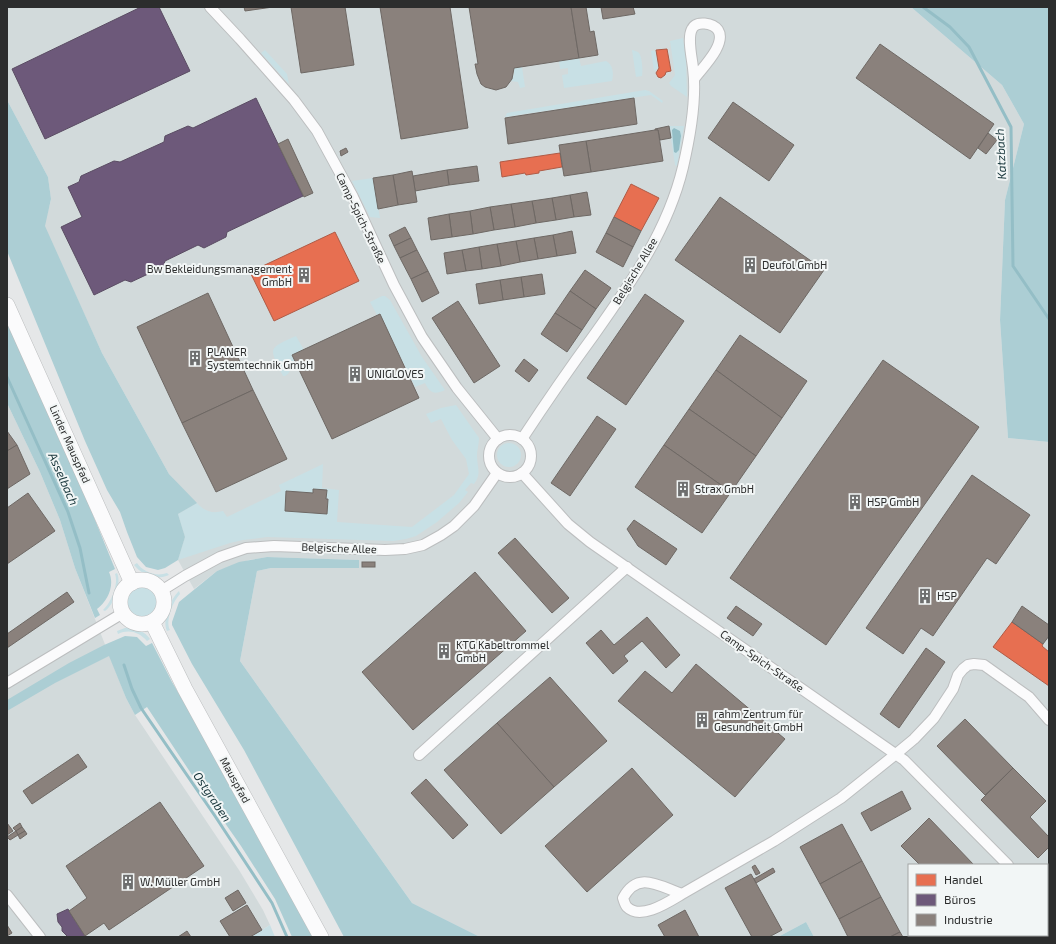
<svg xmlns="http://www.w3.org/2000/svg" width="1056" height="944" font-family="'Exo 2',sans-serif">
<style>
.built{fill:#d2dadb;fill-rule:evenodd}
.green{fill:#c8e0e5}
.forest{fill:#acced4}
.water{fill:#94bec6}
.shops{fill:#e76f51;stroke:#af5b46}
.offices{fill:#6d597a;stroke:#5a4c63}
.industry{fill:#8a817c;stroke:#6e6864}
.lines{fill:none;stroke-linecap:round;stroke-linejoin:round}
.stream{stroke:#94bec6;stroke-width:3}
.street-casing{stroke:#bcbebf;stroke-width:12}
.secondary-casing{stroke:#bcbebf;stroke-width:16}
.street{stroke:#fbfbfc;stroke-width:10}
.secondary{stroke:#fbfbfc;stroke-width:15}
.labels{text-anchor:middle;stroke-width:4;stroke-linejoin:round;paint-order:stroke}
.street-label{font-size:11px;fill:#2c2d2d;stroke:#f2f6f6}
.poi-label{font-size:11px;fill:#2c2d2d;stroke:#f2f6f6;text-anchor:start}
.water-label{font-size:12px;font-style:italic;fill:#17353a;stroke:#f2f6f6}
</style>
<rect width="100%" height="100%" fill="#e5e7e8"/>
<g class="built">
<path d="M7,7H911L1002,85L1024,124L1005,200L1000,320L1008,438L1049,442V937H814L806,922L778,937H480L412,903L240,661L257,571L271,568H335L359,560L267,557L249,560L217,571L194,589L178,560L185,537L178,514L196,503L169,474L102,353L44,226L51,200L48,177L7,100ZM909,865H1047V935H909Z"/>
<path d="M7,403L40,472L60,520L75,568L126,698L135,715L239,870L263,910L270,925L251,937H7Z"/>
</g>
<g class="green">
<path d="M683,38L686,59L687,97L671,86L669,83L675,75L670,41Z"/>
<path d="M265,50L287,74L289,84L261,53Z"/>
<path d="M632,50C635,51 637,51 639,53C642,56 643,72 642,76L636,77Z"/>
<path d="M656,50L659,68L654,71L651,51Z"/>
<path d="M579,58L581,66L606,61C613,64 614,74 612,81L564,88L562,75L568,74V68L560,69L559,61Z"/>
<path d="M522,67L525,87L520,88L518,82L511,81L514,74V68Z"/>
<path d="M645,90L649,91L663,101L662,103L651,95L505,117L507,113Z"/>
<path d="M669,126H684L677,166L675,165Z"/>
<path d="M373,178L380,218L370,217L352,181Z"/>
<path d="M382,296H385L390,300L422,357L445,390C434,395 430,393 425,383L415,387L380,314L377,315L370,302Z"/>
<path d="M296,336L304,350L295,361L288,374L285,376H283C269,347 267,349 296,336Z"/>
<path d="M456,405L479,438C479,444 477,450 477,455C477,468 482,473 474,484L471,483L465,490L468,492L459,503L437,522L416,536L406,539L393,541L267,537L243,540L230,543L178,560L185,537L178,514L197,503C204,511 212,514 223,511L227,517L281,491L279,485L323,464L322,488L339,490L337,522L412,527L454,495L469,474L466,459L452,440L441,419L431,423L426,414L441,408Z"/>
<circle cx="509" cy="455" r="12"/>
<path d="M137,563C143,572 156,577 167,573L169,575C156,581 142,575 134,565Z"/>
<path d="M117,573C122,583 114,605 105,611L103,610C111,603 119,584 115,574Z"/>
<circle cx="142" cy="602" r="17"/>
<path d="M179,591L180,594C173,601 165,621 170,630L167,631C162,619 170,600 179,591Z"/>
<path d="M125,628C135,627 144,631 150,639L147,641C139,632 129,629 118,634L117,631Z"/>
<path d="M270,925L275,937H251Z"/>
</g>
<g class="forest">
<path d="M911,7H1049V442L1008,438L1000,320L1005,200L1024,124L1002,85Z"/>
<path d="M7,100L48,177L51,199L45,226L102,353L169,474L197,503L178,514L185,537L178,560L165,568L158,570L146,567L137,557L127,532L120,512L107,490L85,441L7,251Z"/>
<path d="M7,319L69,456L115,569L109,572C115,585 108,601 97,609L100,615L95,618L75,568L60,520L40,472L7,403Z"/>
<path d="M267,557L359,560V568H271L257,571L240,661L412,903L480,937H344L244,750L192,664L172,625V622L179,602L217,571L239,562Z"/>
<path d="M125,636L137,637L146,646L152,643L172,682L221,764L315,937H292L275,899L241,846L204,793L147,707L135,715L126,698L109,656L55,683L7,711V700L69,663L104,645Z"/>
<path d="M806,922L814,937H778Z"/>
</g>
<path class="water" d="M674,128L680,131L681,136L679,150L676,153L674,152L672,131V130Z"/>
<g class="shops">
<path d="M667,49L671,71L666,72L665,75L661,78L658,77L656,73L659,68L656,50Z"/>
<path d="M560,153L562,167L539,171V173L526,175L525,173L502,177L500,162Z"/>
<path d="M631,184L659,198L641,231L614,217Z"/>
<path d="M335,232L359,281L274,321L250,272Z"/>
<path d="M1012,622L1043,644L1042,646L1049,652V686L993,647Z"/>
</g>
<g class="offices">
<path d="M141,7H159L190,71L45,139L12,69Z"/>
<path d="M256,98L303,196L227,232L226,237L204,248L198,245L165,261L163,267L131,282L125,280L94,295L61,227L82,217L68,187L79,182L81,176L114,161L120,162L164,142L165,136L188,126L193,128Z"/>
<path d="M68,909L69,911L86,937H68L62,931V927L58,922L57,914Z"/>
</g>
<g class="industry">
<path d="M244,7H273L245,11Z"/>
<path d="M291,7H345L354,65L301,73Z"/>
<path d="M380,7H450L468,128L401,139Z"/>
<path d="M469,7H571L579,58L514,68L512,79L506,87L496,90L485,87L481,84L477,74L475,64H478Z"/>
<path d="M571,7H586L590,32L594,31L598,55L579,58Z"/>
<path d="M601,7H633L635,14L603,19Z"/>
<path d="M880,44L994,124L970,159L856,78Z"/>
<path d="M634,98L637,124L508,144L505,118Z"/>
<path d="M733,102L794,145L769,181L708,138Z"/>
<path d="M669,126L671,138L660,140L658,130H655V129Z"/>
<path d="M655,130H658L663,161L591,172L586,141Z"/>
<path d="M988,133L997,140L986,154L978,148Z"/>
<path d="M288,139L313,193L304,197L278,144Z"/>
<path d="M586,141L591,172L564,176L559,145Z"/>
<path d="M346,148L348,152L341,156L340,151Z"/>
<path d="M477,166L479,181L449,185L447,170Z"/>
<path d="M447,170L449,185L415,191L413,176Z"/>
<path d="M412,171L417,202L398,205L393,175Z"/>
<path d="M393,175L398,205L378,209L373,178Z"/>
<path d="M587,192L591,215L574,217L570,195Z"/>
<path d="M570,195L574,217L556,220L552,198Z"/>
<path d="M720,197L824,270L780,333L675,260Z"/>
<path d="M552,198L556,220L536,223L532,201Z"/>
<path d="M532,201L536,223L515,227L511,204Z"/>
<path d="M511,204L515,227L494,230L490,207Z"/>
<path d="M490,207L494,230L473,234L470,211Z"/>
<path d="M470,211L473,234L452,237L449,214Z"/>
<path d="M449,214L452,237L431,240L428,218Z"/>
<path d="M614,217L641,231L633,247L606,233Z"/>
<path d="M405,227L411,238L394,246L389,235Z"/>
<path d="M572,231L576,253L557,256L553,235Z"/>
<path d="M606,233L633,247L623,267L596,252Z"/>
<path d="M553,235L557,256L538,259L534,238Z"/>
<path d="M411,238L417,250L400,258L394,246Z"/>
<path d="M534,238L538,259L520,262L516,241Z"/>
<path d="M516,241L520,262L501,266L497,244Z"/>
<path d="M497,244L501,266L482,269L479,247Z"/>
<path d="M479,247L482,269L466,271L462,250Z"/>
<path d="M417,250L428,271L411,279L400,258Z"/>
<path d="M462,250L466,271L447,274L444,253Z"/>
<path d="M585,270L611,288L596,309L570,291Z"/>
<path d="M428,271L439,293L422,302L411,279Z"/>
<path d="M542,274L545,294L524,297L521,277Z"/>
<path d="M521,277L524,297L503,300L500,280Z"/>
<path d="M500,280L503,300L479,304L476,284Z"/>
<path d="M570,291L596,309L582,330L555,313Z"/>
<path d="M208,293L253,390L182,423L137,327Z"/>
<path d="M645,294L684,321L626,405L587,378Z"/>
<path d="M458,301L500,366L474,383L432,318Z"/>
<path d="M555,313L582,330L567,352L541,334Z"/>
<path d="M380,314L419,398L332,439L292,355Z"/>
<path d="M740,335L807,381L782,418L716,370Z"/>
<path d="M524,359L538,370L529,382L515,371Z"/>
<path d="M883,360L979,427L826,645L730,578Z"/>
<path d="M716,370L782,418L756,456L689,409Z"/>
<path d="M253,390L287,459L216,492L182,423Z"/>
<path d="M689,409L756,456L731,492L664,445Z"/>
<path d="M597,416L616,429L570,496L551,483Z"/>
<path d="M7,431L17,445L7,451Z"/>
<path d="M17,445L30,474L7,489V451Z"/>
<path d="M664,445L731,492L702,533L635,487Z"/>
<path d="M972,475L1030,515L996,564L987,558L933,636L921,628L903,654L866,628Z"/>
<path d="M313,489L327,490L326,499H328L327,514L285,511L286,491L313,493Z"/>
<path d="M28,493L55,531L7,564V508Z"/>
<path d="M634,520L677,549L666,565L638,546L627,529Z"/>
<path d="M515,538L569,598L552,613L498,553Z"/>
<rect x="362" y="562" width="13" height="5"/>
<path d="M475,572L526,631L413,730L362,672Z"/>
<path d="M67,592L74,602L7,648V634Z"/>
<path d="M736,606L762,624L753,636L727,618Z"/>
<path d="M1022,606L1049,625V636L1043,644L1012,622Z"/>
<path d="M647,617L680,655L666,668L642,641L624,656L628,661L613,674L586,643L601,630L614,645Z"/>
<path d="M926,648L945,662L899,728L880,714Z"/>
<path d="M696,664L785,739L735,797L618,701L645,671L672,693Z"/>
<path d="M550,677L607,741L554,787L497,723Z"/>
<path d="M965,719L1013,768L985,795L937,746Z"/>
<path d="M497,723L554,787L501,834L444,770Z"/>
<path d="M78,754L87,767L32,804L23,791Z"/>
<path d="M632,768L673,815L587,892L545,846Z"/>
<path d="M1013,768L1046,801L1030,817L1049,837V847L1038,858L981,800Z"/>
<path d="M426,779L468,825L453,839L411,793Z"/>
<path d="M902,791L911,809L871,831L861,813Z"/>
<path d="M160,802L204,866L109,930L104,923L85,936L69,911L87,898L66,866Z"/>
<path d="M929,818L974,865H920L901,846Z"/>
<path d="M7,823L13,831L7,835Z"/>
<path d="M20,823L22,827L16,831L13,828Z"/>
<path d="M842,824L862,861L820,884L800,847Z"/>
<path d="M22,827L25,831L18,835L16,831Z"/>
<path d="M16,831L18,835L10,840L7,837Z"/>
<path d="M25,831L27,834L20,839L18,835Z"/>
<path d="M862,861L881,897L839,919L820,884Z"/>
<path d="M755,865L760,873L756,875L752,867Z"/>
<path d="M773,868L775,872L756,883L754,879Z"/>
<path d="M751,874L782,930L769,937H752L725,888Z"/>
<path d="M238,890L246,903L233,911L225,898Z"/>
<path d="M881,897L900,932L890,937H848L839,919Z"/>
<path d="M247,905L262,930L250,937H230L220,921Z"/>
<path d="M685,910L699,937H665L658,925Z"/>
<path d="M7,925L12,933L7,936Z"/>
<path d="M187,931L191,937H178Z"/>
<path d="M900,932L903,937H890Z"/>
</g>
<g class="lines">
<g class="stream">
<path d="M923,7L950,27L969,47L1011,127L1013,266L1049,319"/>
<path d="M7,377L68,512L80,548L89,593"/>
<path d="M124,665L132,689L141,708L215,816L272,903L287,937"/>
</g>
<defs>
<g id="street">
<path d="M210,7L240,39L294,100L317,131L353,197L394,285L422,337L457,388L498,439"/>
<circle cx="510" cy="456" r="21"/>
<path d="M522,439C545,404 569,369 594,335C631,283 668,230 683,167C690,137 697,98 693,68C692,58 687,38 692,29C696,20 713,23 718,30C727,44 702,68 694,79"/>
<path d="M522,473L568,524L590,542L904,760L1008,865"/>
<path d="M161,591L185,576L220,557L246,548L274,546L385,550L405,549L423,545L441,535L454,526L474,506L497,473"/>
<path d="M7,683L123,613"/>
<path d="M419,755L627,567"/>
<path d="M682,894C670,901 641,921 627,907C625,905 624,901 623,898C638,870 659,886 682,894L774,841L841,798L896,754L914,739L934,718L953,689L958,675L963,669L968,665L974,664L984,665L998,675L1029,697L1049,720"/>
<path d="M7,895L40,937"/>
<path d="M1047,898L1049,899"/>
</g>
<g id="secondary">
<path d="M7,305C49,397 90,490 132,583"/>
<circle cx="142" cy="602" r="22"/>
<path d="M152,622L185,689L321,937"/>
</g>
</defs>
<use href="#street" class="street-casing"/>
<use href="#secondary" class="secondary-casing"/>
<use href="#street" class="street"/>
<use href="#secondary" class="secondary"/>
</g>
<defs>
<symbol id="building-bare" viewBox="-9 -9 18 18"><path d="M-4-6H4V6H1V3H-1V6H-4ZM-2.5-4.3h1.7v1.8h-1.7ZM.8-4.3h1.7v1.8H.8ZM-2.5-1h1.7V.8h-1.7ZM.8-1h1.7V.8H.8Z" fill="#6d6e6e" stroke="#f2f6f6" stroke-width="2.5" paint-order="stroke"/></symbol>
</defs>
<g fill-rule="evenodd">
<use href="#building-bare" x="739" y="254" width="22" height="22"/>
<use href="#building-bare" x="293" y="264" width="22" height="22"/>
<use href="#building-bare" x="184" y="347" width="22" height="22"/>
<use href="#building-bare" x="344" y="363" width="22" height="22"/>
<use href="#building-bare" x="672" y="478" width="22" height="22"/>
<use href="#building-bare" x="844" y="491" width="22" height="22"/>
<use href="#building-bare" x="914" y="585" width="22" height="22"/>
<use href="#building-bare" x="433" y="640" width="22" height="22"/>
<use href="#building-bare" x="691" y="709" width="22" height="22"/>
<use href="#building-bare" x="117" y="871" width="22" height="22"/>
</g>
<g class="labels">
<g class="street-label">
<text transform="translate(361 218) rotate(64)" y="4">Camp-Spich-Straße</text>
<text transform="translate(635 271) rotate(-59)" y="4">Belgische Allee</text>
<text transform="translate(70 444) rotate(66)" y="4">Linder Mauspfad</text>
<text transform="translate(339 548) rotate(2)" y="4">Belgische Allee</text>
<text transform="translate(762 661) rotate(35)" y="4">Camp-Spich-Straße</text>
<text transform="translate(235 780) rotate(61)" y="4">Mauspfad</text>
</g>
<g class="poi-label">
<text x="762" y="269">Deufol GmbH</text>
<text x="292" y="273" text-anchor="end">Bw Bekleidungsmanagement<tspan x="292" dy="13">GmbH</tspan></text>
<text x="207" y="356">PLANER<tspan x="207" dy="13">Systemtechnik GmbH</tspan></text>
<text x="367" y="378">UNIGLOVES</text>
<text x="695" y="493">Strax GmbH</text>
<text x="867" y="506">HSP GmbH</text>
<text x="937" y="600">HSP</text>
<text x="456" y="649">KTG Kabeltrommel<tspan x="456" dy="13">GmbH</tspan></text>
<text x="714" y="718">rahm Zentrum für<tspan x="714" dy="13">Gesundheit GmbH</tspan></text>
<text x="140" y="886">W. Müller GmbH</text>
</g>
<g class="water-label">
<text transform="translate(1001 154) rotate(-93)" y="4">Katzbach</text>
<text transform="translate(63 479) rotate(66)" y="4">Asselbach</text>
<text transform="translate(212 797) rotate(56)" y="4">Ostgraben</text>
</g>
</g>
<rect width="1056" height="944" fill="none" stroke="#2c2d2d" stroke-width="16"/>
<rect x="908" y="864" width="140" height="72" fill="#f2f6f6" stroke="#a3a6a6"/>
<rect x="916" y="874" width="20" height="12" fill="#e76f51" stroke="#a3a6a6"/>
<text x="944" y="884" font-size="12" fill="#2c2d2d">Handel</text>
<rect x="916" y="894" width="20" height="12" fill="#6d597a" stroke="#a3a6a6"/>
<text x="944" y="904" font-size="12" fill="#2c2d2d">Büros</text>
<rect x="916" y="914" width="20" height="12" fill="#8a817c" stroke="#a3a6a6"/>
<text x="944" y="924" font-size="12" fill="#2c2d2d">Industrie</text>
</svg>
